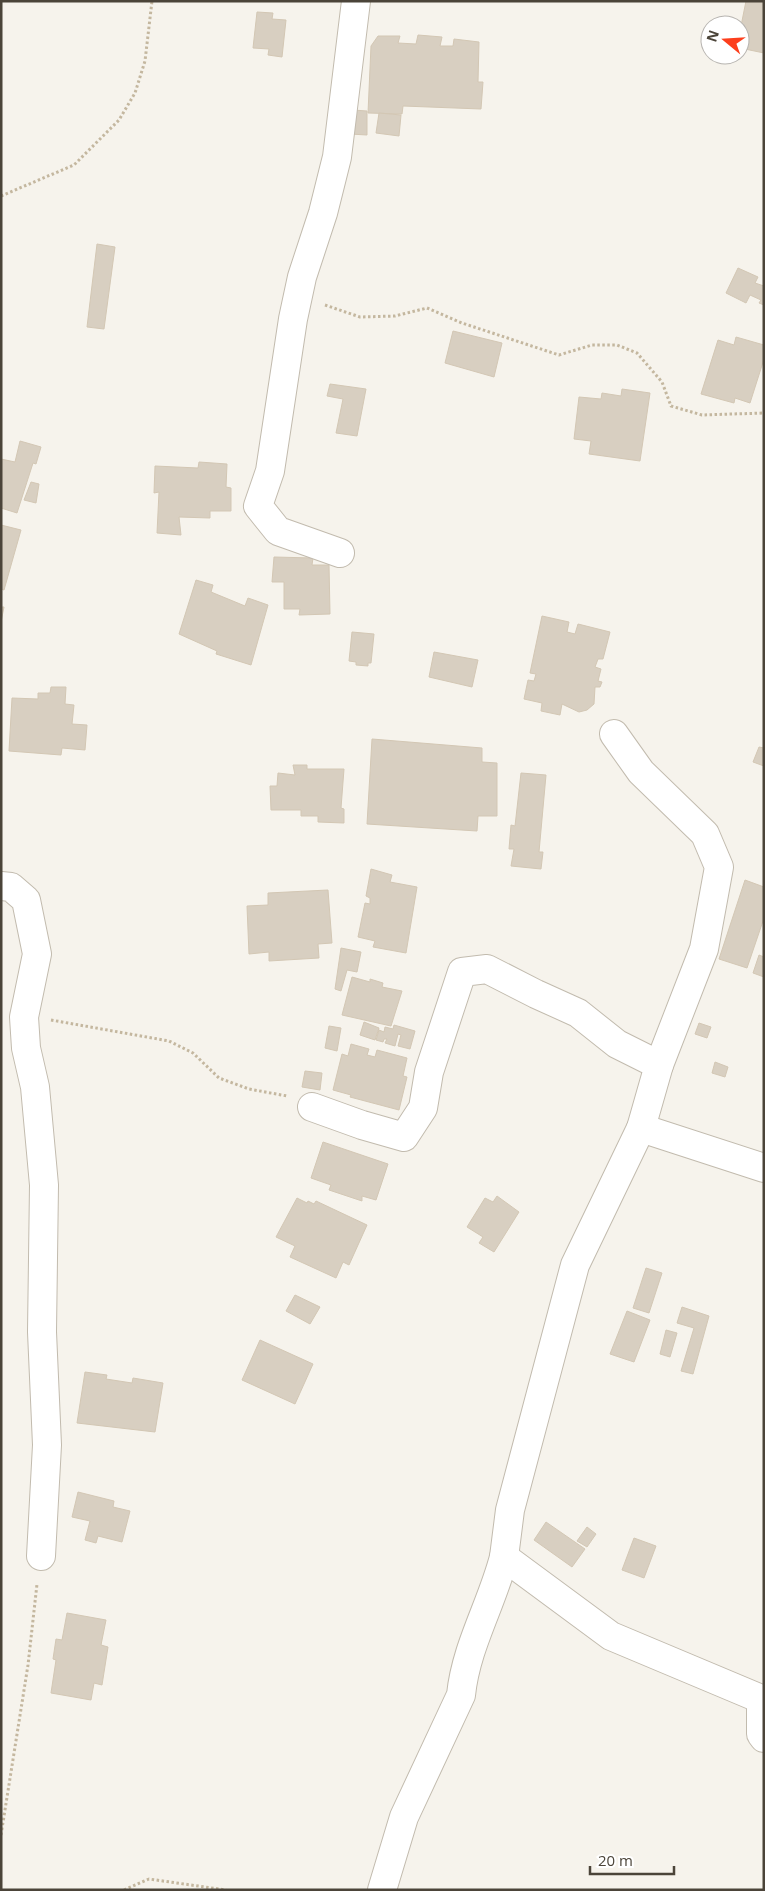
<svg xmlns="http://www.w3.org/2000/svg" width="765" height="1891" font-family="'Open Sans',sans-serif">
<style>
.building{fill:#d8cfc1;stroke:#d3c7b4}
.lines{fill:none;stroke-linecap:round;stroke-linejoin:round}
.minor-casing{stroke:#c2bbae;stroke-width:30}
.path{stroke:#c4b79f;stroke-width:3;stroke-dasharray:2.5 2.5;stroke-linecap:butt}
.minor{stroke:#fff;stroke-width:28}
</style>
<rect width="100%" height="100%" fill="#f6f3ec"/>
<g class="building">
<path d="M746,1H764V53L740,48V31Z"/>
<path d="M257,12L273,13L272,19L286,20L282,57L268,55L269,49L253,48Z"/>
<path d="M418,35L442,37L440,46H453L454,39L479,42L478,82H483L481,109L403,106L402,114L368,113L371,46L378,36H400L398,43L416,44Z"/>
<path d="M353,110L367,111V135L350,134Z"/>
<path d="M379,113L401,115L399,136L376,133Z"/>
<path d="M97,244L115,247L104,329L87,327Z"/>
<path d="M738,268L758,277L755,283L764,286V305L759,303L761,300L750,295L746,303L726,293Z"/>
<path d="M453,331L502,343L494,377L445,363Z"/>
<path d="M736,337L764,345V359L750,403L735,398L734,403L701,394L718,340L734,345Z"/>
<path d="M330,384L366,389L357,436L336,433L343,399L327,396Z"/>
<path d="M622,389L650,393L640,461L589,454L591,441L574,439L579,397L601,399L602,393L621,396Z"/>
<path d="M20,441L41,447L36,464L33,463L17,513L1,508V459L15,462Z"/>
<path d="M199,462L227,464L226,487L231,488V511H210V518L179,517L181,535L157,533L159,492L154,493L155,466L198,468Z"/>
<path d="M31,482L39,484L36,503L24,500Z"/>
<path d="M1,525L21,530L4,590L1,589Z"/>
<path d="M274,557L313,558L312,565H329L330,614L299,615L300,609H284V582H272Z"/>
<path d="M196,580L213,585L211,592L245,606L248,598L268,605L251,665L216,654L217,651L179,634Z"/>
<path d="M1,607H4L1,622Z"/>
<path d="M542,616L569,622L567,632L575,634L578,624L610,632L603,659H598L595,667L601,669L598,681L602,682L600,687H595L594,704L587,710L579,712L562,704L560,715L541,711L542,703L524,699L528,680L534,681L536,674L530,673Z"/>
<path d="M352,632L374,634L371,663H368V666L356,665V662L349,661Z"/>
<path d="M434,652L478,660L472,687L429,677Z"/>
<path d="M51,687H66L65,704L74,705L72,724L87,725L85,750L62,748L61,755L9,751L12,698L38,699V693H50Z"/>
<path d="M372,739L482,748V762L497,763V816H478L477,831L367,824Z"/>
<path d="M759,747L764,748V766L753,762Z"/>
<path d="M293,765H307V769H344L341,808L344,809V823L318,822V816H301V810H271L270,786H277L278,773L295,775Z"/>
<path d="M521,773L546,775L539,852H543L541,869L511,866L514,849H509L511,825L515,826Z"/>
<path d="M371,869L392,875L390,882L417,887L406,953L373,947L375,941L358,937L365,903L370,904V898L366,896Z"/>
<path d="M745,880L764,887V918L747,968L719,959Z"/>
<path d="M328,890L332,943L318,944L319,958L269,961V952L249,954L247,906L268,905V893Z"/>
<path d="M341,948L361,952L357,972L347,970L341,991L335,989Z"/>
<path d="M759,955L764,957V977L753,973Z"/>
<path d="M352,977L370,982V979L383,983L382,987L402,991L391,1026L342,1015Z"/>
<path d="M364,1022L379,1028L375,1040L360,1035Z"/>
<path d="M699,1023L711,1027L707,1038L695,1034Z"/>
<path d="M394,1025L415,1031L410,1049L398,1046L401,1035L398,1034L395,1046L385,1043L387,1039H384L383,1042L376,1040L379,1030L384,1032L385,1027L393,1029Z"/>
<path d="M329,1026L341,1028L337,1051L325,1048Z"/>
<path d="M351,1044L369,1049L367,1055L375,1057L377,1050L407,1058L403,1076L407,1077L399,1110L350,1097L351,1095L333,1090L342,1054L348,1056Z"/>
<path d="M715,1062L728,1067L725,1077L712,1073Z"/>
<path d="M305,1071L322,1073L320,1090L302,1087Z"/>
<path d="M323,1142L388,1164L376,1200L362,1196V1201L329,1190L331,1185L311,1178Z"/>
<path d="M497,1196L519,1212L494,1252L479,1243L483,1237L467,1227L485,1198L493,1202Z"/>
<path d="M297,1198L307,1203L308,1201L314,1204L316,1201L367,1225L349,1265L343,1262L336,1278L290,1257L295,1246L276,1237Z"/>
<path d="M646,1268L662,1273L649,1313L633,1308Z"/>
<path d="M295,1295L320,1307L310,1324L286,1311Z"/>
<path d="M682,1307L709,1316L693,1374L681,1371L694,1328L677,1323Z"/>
<path d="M627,1311L650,1320L634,1362L610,1354Z"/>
<path d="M666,1330L677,1333L670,1357L660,1354Z"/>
<path d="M260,1340L313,1364L295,1404L242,1380Z"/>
<path d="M85,1372L107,1375L106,1379L132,1383L133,1378L163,1383L155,1432L77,1423Z"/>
<path d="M78,1492L114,1501L113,1507L130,1511L122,1542L98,1536L96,1543L85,1540L90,1521L72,1517Z"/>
<path d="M546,1522L585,1549L572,1567L534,1540Z"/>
<path d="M587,1527L596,1534L587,1547L577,1541Z"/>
<path d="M634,1538L656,1546L644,1578L622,1570Z"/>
<path d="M67,1613L106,1620L101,1645L108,1647L102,1685L94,1683L91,1700L51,1693L56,1660L53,1659L56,1639L62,1640Z"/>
</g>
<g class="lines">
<defs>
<g id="minor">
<path d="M340,553L278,531L258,506L270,471L293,319L302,277L323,213L337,157L356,1"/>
<path d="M614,734L641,772L705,834L719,867L704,949L659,1065"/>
<path d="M1,886L11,887L26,900L37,954L24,1017L26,1048L35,1087L44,1185L42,1332L47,1445L41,1556"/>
<path d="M312,1107L362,1125L404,1137L423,1108L429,1072L462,972L487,969L536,994L578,1013L617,1044L659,1065L641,1128L764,1168"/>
<path d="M641,1128L575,1265L510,1510L504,1557L611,1636L761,1699V1734L764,1738"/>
<path d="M382,1890L404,1817L461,1695C466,1646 492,1604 504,1557"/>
</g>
</defs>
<use href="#minor" class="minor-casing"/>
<g class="path">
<path d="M1,196L74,165L119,120L135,93L145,61L152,1"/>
<path d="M325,305L360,317L395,316L427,308L462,323L559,355L592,345H617L637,353L662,382L671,406L702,415L764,413"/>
<path d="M51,1020L169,1041L193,1053L219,1078L249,1089L287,1096"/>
<path d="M1,1835L28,1665L37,1584"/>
<path d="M124,1890L149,1879L226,1890"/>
</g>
<use href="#minor" class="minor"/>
</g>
<rect width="765" height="1891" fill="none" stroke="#4b4439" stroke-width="5"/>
<g transform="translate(725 40) rotate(288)"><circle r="24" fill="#ffffff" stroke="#b7b4b0"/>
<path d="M0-4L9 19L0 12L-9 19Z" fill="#fc3f1d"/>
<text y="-8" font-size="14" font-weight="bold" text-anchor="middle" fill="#4b4439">N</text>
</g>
<path d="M590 1866v8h84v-8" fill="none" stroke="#4b4439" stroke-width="2.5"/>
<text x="598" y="1866" font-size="15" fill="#4b4439" stroke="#ffffff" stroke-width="4" paint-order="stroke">20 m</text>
</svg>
